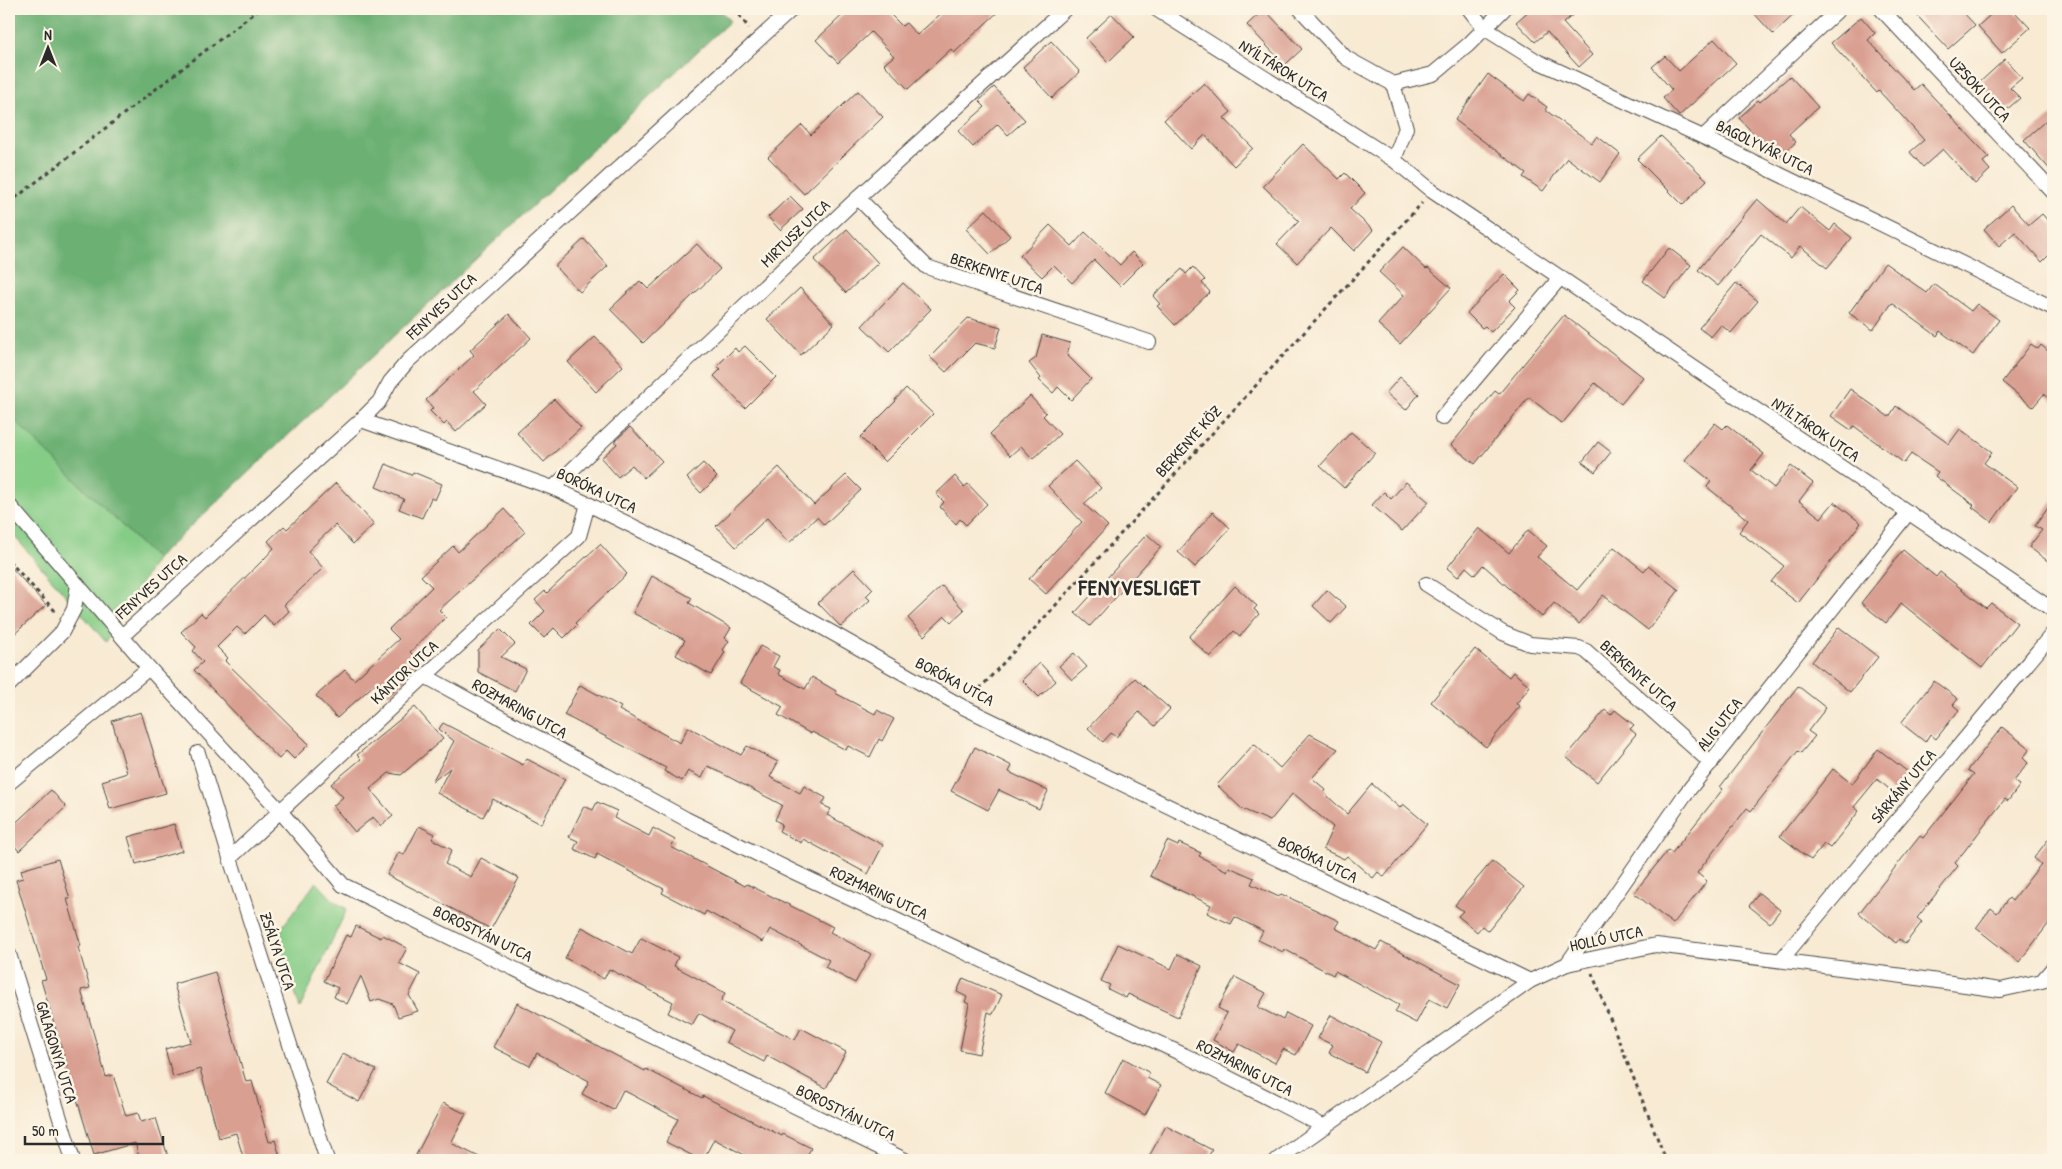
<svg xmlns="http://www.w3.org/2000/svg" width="2062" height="1169" font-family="'Patrick Hand',sans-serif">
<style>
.green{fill:#85cc86;stroke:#587c58}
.forest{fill:#6cb073;stroke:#4c6e4f}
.building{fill:#d99f91}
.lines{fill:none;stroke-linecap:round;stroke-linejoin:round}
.minor-casing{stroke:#4a4844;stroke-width:16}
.path{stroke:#4a4844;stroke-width:3;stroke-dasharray:4 4;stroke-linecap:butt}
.minor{stroke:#fff;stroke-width:14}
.labels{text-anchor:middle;stroke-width:5;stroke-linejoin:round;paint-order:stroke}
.street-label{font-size:16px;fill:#2b2b2b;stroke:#fcf5e5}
.district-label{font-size:21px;font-weight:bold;letter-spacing:1px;fill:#2b2b2b;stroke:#fcf5e5}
</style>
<rect width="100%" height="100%" fill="#fcf5e5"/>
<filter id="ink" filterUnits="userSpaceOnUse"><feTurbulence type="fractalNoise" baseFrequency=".02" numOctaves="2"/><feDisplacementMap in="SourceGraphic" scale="10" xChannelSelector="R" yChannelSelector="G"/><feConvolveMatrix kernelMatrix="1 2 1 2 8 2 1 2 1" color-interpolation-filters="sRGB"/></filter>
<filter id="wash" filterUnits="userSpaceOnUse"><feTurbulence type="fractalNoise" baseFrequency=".0096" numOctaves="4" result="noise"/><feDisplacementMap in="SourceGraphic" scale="20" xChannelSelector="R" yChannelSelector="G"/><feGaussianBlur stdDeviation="1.12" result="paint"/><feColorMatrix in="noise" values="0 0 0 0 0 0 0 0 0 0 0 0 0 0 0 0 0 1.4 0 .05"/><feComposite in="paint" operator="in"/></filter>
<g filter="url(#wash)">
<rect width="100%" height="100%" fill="#f8ead3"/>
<g class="green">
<path d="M9,415L156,559L106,642L9,530Z"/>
<path d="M316,882L335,902L347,909L300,1008L277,934Z"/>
</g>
<path class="forest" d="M9,9H719L730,21L156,559L9,415Z"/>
<g id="blocks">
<g class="building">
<path d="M849,9H885L902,26L906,23L917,35L946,9H1001L954,53L951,49L908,89L884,64L894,56L871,32L838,63L816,40Z"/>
<path d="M1264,9L1302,49L1285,65L1247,25Z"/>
<path d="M1531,9H1580L1563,23L1592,55L1579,67L1547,32L1535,42L1516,22Z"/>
<path d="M1750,9H1800L1773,34Z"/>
<path d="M1911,9H1960L1975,25L1948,49Z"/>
<path d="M1997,9H2012L2030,28L2002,53L1978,26Z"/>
<path d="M1112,14L1134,37L1108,62L1086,38Z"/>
<path d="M1861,17L1875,33L1868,40L1914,90L1921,84L1989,157L1983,162L1990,170L1975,184L1943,149L1923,167L1910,152L1924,140L1879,91L1877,93L1831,43Z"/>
<path d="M1714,39L1736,63L1679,116L1663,98L1672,90L1652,67L1665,56L1679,71Z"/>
<path d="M1051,41L1080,72L1052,98L1023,67Z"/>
<path d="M2005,59L2022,78L2010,88L2020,98L2004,112L1979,83Z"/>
<path d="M1488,74L1524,101L1529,94L1547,107L1545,110L1592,143L1597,136L1620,154L1600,182L1567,158L1543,191L1523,177L1526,173L1455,120Z"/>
<path d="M1790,76L1818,107L1789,134L1796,142L1777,159L1739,118L1758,100L1760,102Z"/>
<path d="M1204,83L1231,112L1224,118L1253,148L1234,166L1205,135L1191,149L1164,120Z"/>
<path d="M994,87L1025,120L1008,135L998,124L973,147L958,131L985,107L979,101Z"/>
<path d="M858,91L883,117L804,194L768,157L802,125L811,135Z"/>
<path d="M2053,114V173L2024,140Z"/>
<path d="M1661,136L1707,180L1683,205L1637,159Z"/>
<path d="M1303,144L1339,179L1345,173L1365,193L1350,209L1373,230L1354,251L1331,228L1297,263L1277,244L1299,221L1263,186Z"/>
<path d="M790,196L803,209L780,230L768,217Z"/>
<path d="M1757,199L1786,224L1800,207L1830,231L1835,224L1852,238L1827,268L1800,246L1791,258L1761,234L1718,286L1698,270Z"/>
<path d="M2011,205L2029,225L2042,214L2053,226V251L2042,262L2015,232L1999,246L1984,229Z"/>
<path d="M986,210L1010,236L990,254L966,229Z"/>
<path d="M1050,225L1072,246L1085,232L1120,265L1132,252L1143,263L1120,286L1094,260L1072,283L1054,265L1042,277L1020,256Z"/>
<path d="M847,229L878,263L846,293L814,260Z"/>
<path d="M584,239L608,266L580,292L555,266Z"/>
<path d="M697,244L720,269L643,343L610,309L640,281L648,289Z"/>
<path d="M1403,247L1426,269L1428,268L1451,288L1400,344L1378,324L1404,295L1379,272Z"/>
<path d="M1669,248L1691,265L1665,298L1643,281Z"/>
<path d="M1885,263L1927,293L1934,284L1971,311L1977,304L1999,320L1973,355L1940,331L1937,336L1892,303L1873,330L1849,313Z"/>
<path d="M1193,267L1205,280L1202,283L1210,292L1175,325L1157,306L1160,304L1153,296L1182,269L1186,274Z"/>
<path d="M1504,274L1520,290L1509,301L1515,307L1491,332L1485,326L1482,328L1467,313Z"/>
<path d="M903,283L931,309L889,352L862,326Z"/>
<path d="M1736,283L1758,301L1731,333L1721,325L1711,337L1699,328Z"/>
<path d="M800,288L834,324L801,355L767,319Z"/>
<path d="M509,314L531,338L474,391L486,404L456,432L447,422L444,425L430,411L433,408L426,400L474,355L470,350Z"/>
<path d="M1564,315L1643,377L1621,404L1595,383L1562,424L1529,397L1475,464L1451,445L1495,391L1499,394Z"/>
<path d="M968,318L1001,327L995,348L975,343L946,372L930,357Z"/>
<path d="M1042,335L1070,343L1067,355L1091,379L1071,400L1058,387L1053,393L1039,380L1041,378L1029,363L1036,358Z"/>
<path d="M595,337L623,366L596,392L568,362Z"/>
<path d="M2031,344L2038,349L2041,345L2053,355V401L2044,394L2033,407L2002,382Z"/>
<path d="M745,346L776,377L745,408L714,376L721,369L717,366L735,348L738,352Z"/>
<path d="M1400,377L1419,394L1406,410L1386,393Z"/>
<path d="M906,388L933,414L885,462L860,437L896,401L895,400Z"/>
<path d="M1850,389L1889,417L1896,406L1949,444L1960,429L1992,452L1984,463L2017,487L1992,522L1972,507L1974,505L1935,476L1938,472L1911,454L1904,463L1854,426L1851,430L1831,416Z"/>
<path d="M1030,396L1046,413L1043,416L1060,434L1033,459L1021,446L1010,456L990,434Z"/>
<path d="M554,399L581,428L544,462L517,433Z"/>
<path d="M1715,423L1723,429L1727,425L1764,454L1751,470L1774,488L1791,466L1813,483L1799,501L1821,518L1834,502L1861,523L1798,603L1771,582L1784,566L1739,532L1748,520L1707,487L1711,481L1685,460Z"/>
<path d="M630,427L662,461L644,478L632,465L618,477L601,458L617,444L615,441Z"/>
<path d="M1351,432L1375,453L1344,488L1320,466Z"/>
<path d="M1598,442L1611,452L1595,472L1582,462Z"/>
<path d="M1075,461L1101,488L1084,504L1108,526L1046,594L1029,579L1082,522L1048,486Z"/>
<path d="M703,463L717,477L701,493L687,478Z"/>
<path d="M386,464L411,475L413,472L442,484L435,500L431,498L422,518L399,509L404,499L376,487Z"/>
<path d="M779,467L814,505L846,475L861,490L824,525L817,517L789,543L767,518L736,547L716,526Z"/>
<path d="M955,476L964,487L968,484L987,504L966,525L960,519L956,524L940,507L944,502L936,494Z"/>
<path d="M1406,482L1429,502L1402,531L1372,505L1384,492L1391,499Z"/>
<path d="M336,483L374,524L353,544L335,525L308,551L323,568L284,605L289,611L274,626L264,615L245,634L237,627L217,647L228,658L225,661L309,744L294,759L286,751L279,759L194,670L203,662L193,651L196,647L181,632L201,613L205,617L264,559L274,548L268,541L284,526L287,529Z"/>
<path d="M2053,501V565L2029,547L2042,530L2035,526Z"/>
<path d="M504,509L525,532L439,610L446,617L410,652L422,664L389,695L377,682L337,718L316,696L345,670L354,680L399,639L389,629L432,587L421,576L453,546L458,552Z"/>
<path d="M1213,512L1230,528L1195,567L1178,552Z"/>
<path d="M1479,528L1509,553L1528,530L1547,546L1537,557L1577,590L1614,547L1644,571L1648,566L1679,590L1648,630L1603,595L1579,624L1554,603L1542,617L1483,565L1475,575L1466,567L1458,577L1447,568Z"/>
<path d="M1147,534L1161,547L1090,626L1075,613Z"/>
<path d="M600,544L627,574L575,623L577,625L564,638L554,628L544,638L531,625L545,611L535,600L545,591L547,593Z"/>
<path d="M1903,550L1936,577L1940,572L1986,608L1991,603L2017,623L1982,668L1901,603L1886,623L1861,603Z"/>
<path d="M9,565L46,605L9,639Z"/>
<path d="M854,569L873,589L866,596L870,600L841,627L818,603Z"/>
<path d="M652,576L692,598L689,603L731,628L725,638L729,641L723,650L725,652L711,675L676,655L685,640L633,613Z"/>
<path d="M942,586L964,610L951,622L945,616L924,636L908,618Z"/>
<path d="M1235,586L1257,606L1254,609L1259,614L1240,636L1234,631L1210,657L1189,637Z"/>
<path d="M1327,590L1346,607L1331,623L1313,606Z"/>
<path d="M1839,627L1878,657L1850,692L1812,662Z"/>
<path d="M500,629L515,644L501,657L526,669L515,691L478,672V650Z"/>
<path d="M760,646L779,656L773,667L780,670L778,674L805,689L812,677L836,691L835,693L875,714L877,710L894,719L882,741L879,739L870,757L848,746L846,750L812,732L811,734L778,715L783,707L740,683Z"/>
<path d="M1475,649L1509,677L1513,672L1530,686L1516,704L1520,706L1486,747L1431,702Z"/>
<path d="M1074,653L1087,667L1072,680L1059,666Z"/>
<path d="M1040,663L1056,681L1039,697L1022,680Z"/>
<path d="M1135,678L1170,709L1155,726L1139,712L1116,737L1111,733L1103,742L1088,728Z"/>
<path d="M1934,681L1958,699L1953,705L1959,710L1936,739L1930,734L1925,742L1901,723Z"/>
<path d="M580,685L621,707L619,710L680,743L688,727L741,755L747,746L778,762L770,777L800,793L804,786L826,798L822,805L831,809L827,815L883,845L868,874L803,839L801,843L779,831L782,824L775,820L782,805L708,766L702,778L688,771L682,781L664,771L666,768L564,715Z"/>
<path d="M1798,686L1826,708L1808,731L1815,736L1801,753L1798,751L1751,811L1747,808L1697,873L1707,881L1673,924L1634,893L1668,850L1672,853L1723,789L1720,787Z"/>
<path d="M415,707L443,739L401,775L389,773L370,789L393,816L381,826L373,817L355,832L333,806L343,797L331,784L361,759L357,755Z"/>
<path d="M1605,710L1611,715L1615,710L1634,725L1630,729L1636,734L1597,782L1566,757Z"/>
<path d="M141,712L166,793L110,809L102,781L127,773L112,721Z"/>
<path d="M443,723L523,765L527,759L565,779L541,824L493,799L483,817L437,793L450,768L432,782L454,741L439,729Z"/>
<path d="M2002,727L2030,749L2023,758L2028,763L2014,781L2020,785L2008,801L2005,799L1955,863L1958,866L1917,918L1922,922L1905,944L1899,939L1896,943L1859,913L1920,836L1923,838L1974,774L1968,770Z"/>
<path d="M1310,734L1338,749L1312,778L1326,790L1324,793L1347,814L1372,784L1400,808L1403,804L1427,824L1384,877L1378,872L1373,878L1347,856L1344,859L1323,849L1333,827L1293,793L1270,821L1242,809L1217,785L1254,744L1280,768Z"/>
<path d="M975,747L1012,766L1009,772L1048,791L1039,809L999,790L988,810L951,791Z"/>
<path d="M1878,749L1908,772L1893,792L1877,779L1854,807L1859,811L1830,848L1824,844L1811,860L1780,836L1833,769L1852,784Z"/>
<path d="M51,790L66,807L19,851L9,840V829Z"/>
<path d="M597,802L617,811L614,818L649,836L653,828L675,840L671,847L745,886L747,884L833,927L830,932L871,954L855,983L825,967L829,960L770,929L763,942L706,911L704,915L662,893L664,889L597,854L595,859L574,849L578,841L569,837L584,806L593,810Z"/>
<path d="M174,824L182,851L136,864L128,837Z"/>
<path d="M419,826L435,834L432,839L452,850L445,864L471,877L481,858L519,878L491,929L387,875L399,852L404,855Z"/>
<path d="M2053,833V918L2019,962L1976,928L1991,908L1997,913L2009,898L2012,901L2041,864L2034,858Z"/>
<path d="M1167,841L1178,846L1179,843L1201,853L1199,856L1227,871L1229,867L1254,878L1251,884L1279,897L1281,894L1316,910L1339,921L1335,928L1376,950L1381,942L1460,984L1447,1008L1429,999L1416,1023L1395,1012L1399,1005L1335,971L1333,975L1284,949L1283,952L1258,940L1263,931L1235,917L1231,924L1207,913L1211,905L1150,876Z"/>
<path d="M58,859L70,899H67L81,946L78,947L90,988L81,990L106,1077L113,1075L126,1116L138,1113L141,1122L156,1118L169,1160H140L135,1143L94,1155L54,1024L41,980L46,979L16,880L23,878L21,870Z"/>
<path d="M1492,861L1524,887L1488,931L1482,926L1477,932L1458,916L1463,911L1455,905Z"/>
<path d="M1759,893L1780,910L1770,923L1749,906Z"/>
<path d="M356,926L381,938L383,935L407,948L399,963L420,974L409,995L418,1011L398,1017L393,1004L379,999L371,1002L361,976L347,1004L334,997L338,988L324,981L346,935L351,937Z"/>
<path d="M582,927L632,954L641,938L678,957L674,966L725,993L721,1001L795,1040L801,1028L846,1052L826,1088L767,1056L764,1062L726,1042L732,1031L699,1013L692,1025L668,1013L673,1002L609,969L604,979L565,958Z"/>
<path d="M1118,944L1171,969L1178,954L1202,966L1178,1017L1128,994L1126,998L1108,989L1110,985L1101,981Z"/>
<path d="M215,972L246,1082L252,1081L269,1142L275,1140L281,1160H244L236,1133L219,1138L200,1069L173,1077L165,1049L191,1042L174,984Z"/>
<path d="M1235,977L1266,993L1258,1007L1283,1020L1286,1013L1311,1026L1296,1055L1283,1049L1275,1063L1239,1044L1234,1052L1213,1040L1227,1013L1218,1008Z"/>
<path d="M963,978L1002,995L993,1014L988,1012L979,1054L960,1050L969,1004L965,1002L967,997L957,992Z"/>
<path d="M517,1003L645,1071L646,1069L702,1098L703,1096L782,1136L783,1134L811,1148L805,1160H754L714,1139L703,1160H701L666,1142L678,1119L623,1090L613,1110L582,1094L589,1081L537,1053L530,1066L493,1047Z"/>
<path d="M1331,1015L1381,1042L1365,1072L1329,1053L1333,1045L1318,1038Z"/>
<path d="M343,1053L376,1070L359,1102L326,1084Z"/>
<path d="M1123,1058L1150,1073L1147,1078L1161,1085L1145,1115L1105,1093Z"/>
<path d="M443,1103L466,1114L451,1143L485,1160H426L416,1155Z"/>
<path d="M1166,1126L1212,1150L1206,1160H1147Z"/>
</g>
</g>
</g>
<g filter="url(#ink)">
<use href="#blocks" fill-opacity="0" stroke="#4a4844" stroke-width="1"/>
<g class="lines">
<defs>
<g id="minor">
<path d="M1156,9L1394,160L1432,191L2053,610"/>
<path d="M1300,9L1346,58L1393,84L1433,74L1468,45L1504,9"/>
<path d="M1469,9L1484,28L1537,61L1703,137L2053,308"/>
<path d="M1881,9L2053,192"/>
<path d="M1393,84L1406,128L1394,160"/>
<path d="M1703,137L1839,9"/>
<path d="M858,198L927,267L1149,342"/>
<path d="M1442,418L1560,278"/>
<path d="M361,420L553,488L588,504L723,571L963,707L1530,981"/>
<path d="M553,488L850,205L1065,9"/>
<path d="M9,505L149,668L280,811L343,885L905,1160"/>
<path d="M1426,584L1503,633L1530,644L1579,648L1586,651L1711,763"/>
<path d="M122,636L361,420L379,402L390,382L408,361L792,9"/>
<path d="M425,676L686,819L796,873L1184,1055L1325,1127"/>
<path d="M9,685L62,632L74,609L78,585"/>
<path d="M198,753L230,858L327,1160"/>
<path d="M9,783L149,668"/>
<path d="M230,858L425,676L579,536L588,504"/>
<path d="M9,954L73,1160"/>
<path d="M1781,960L2053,633"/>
<path d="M1567,964L1684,796L1909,512"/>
<path d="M1277,1160L1530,981L1567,964L1656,945L1903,976L2000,990L2042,981L2053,968"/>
</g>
</defs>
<use href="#minor" class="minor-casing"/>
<g class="path">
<path d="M734,9L749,28"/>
<path d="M9,203L259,9"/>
<path d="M9,561L56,612"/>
<path d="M974,695L1422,203"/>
<path d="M1592,973L1666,1160"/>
</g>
<use href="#minor" class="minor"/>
</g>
</g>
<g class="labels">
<g class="street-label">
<text transform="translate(1284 70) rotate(32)" y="6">NYÍLTÁROK UTCA</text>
<text transform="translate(1980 89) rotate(47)" y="6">UZSOKI UTCA</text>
<text transform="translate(1765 147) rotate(26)" y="6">BAGOLYVÁR UTCA</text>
<text transform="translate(795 233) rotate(-44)" y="6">MIRTUSZ UTCA</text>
<text transform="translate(997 273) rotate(19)" y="6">BERKENYE UTCA</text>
<text transform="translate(441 306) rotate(-43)" y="6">FENYVES UTCA</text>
<text transform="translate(1816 429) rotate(34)" y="6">NYÍLTÁROK UTCA</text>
<text transform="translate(1188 441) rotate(-48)" y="6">BERKENYE KÖZ</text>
<text transform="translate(597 490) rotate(25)" y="6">BORÓKA UTCA</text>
<text transform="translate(151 586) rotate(-42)" y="6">FENYVES UTCA</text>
<text transform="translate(404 672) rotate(-43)" y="6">KÁNTOR UTCA</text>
<text transform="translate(1639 675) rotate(42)" y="6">BERKENYE UTCA</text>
<text transform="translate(955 681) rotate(28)" y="6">BORÓKA UTCA</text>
<text transform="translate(520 708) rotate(29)" y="6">ROZMARING UTCA</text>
<text transform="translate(1719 724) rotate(-52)" y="6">ALIG UTCA</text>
<text transform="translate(1903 786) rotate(-50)" y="6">SÁRKÁNY UTCA</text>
<text transform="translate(1318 859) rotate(26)" y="6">BORÓKA UTCA</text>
<text transform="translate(879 892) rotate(25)" y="6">ROZMARING UTCA</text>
<text transform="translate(483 933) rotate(26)" y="6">BOROSTYÁN UTCA</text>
<text transform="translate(1606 938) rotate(-12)" y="6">HOLLÓ UTCA</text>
<text transform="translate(278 951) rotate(72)" y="6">ZSÁLYA UTCA</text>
<text transform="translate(57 1052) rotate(73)" y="6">GALAGONYA UTCA</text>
<text transform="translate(1245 1067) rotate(27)" y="6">ROZMARING UTCA</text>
<text transform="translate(846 1112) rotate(26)" y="6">BOROSTYÁN UTCA</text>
</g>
<g class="district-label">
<text x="1140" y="595">FENYVESLIGET</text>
</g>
</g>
<rect width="2062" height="1169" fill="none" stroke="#fcf5e5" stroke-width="30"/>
<g transform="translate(48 48)" stroke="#fcf5e5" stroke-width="4" paint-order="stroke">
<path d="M0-4L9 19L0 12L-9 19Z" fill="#2b2b2b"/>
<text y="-8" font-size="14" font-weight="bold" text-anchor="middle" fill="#2b2b2b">N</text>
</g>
<path d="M25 1136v8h138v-8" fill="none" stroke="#2b2b2b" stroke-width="2.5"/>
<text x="32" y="1136" font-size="15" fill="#2b2b2b" stroke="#fcf5e5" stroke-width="4" paint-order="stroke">50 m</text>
</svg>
